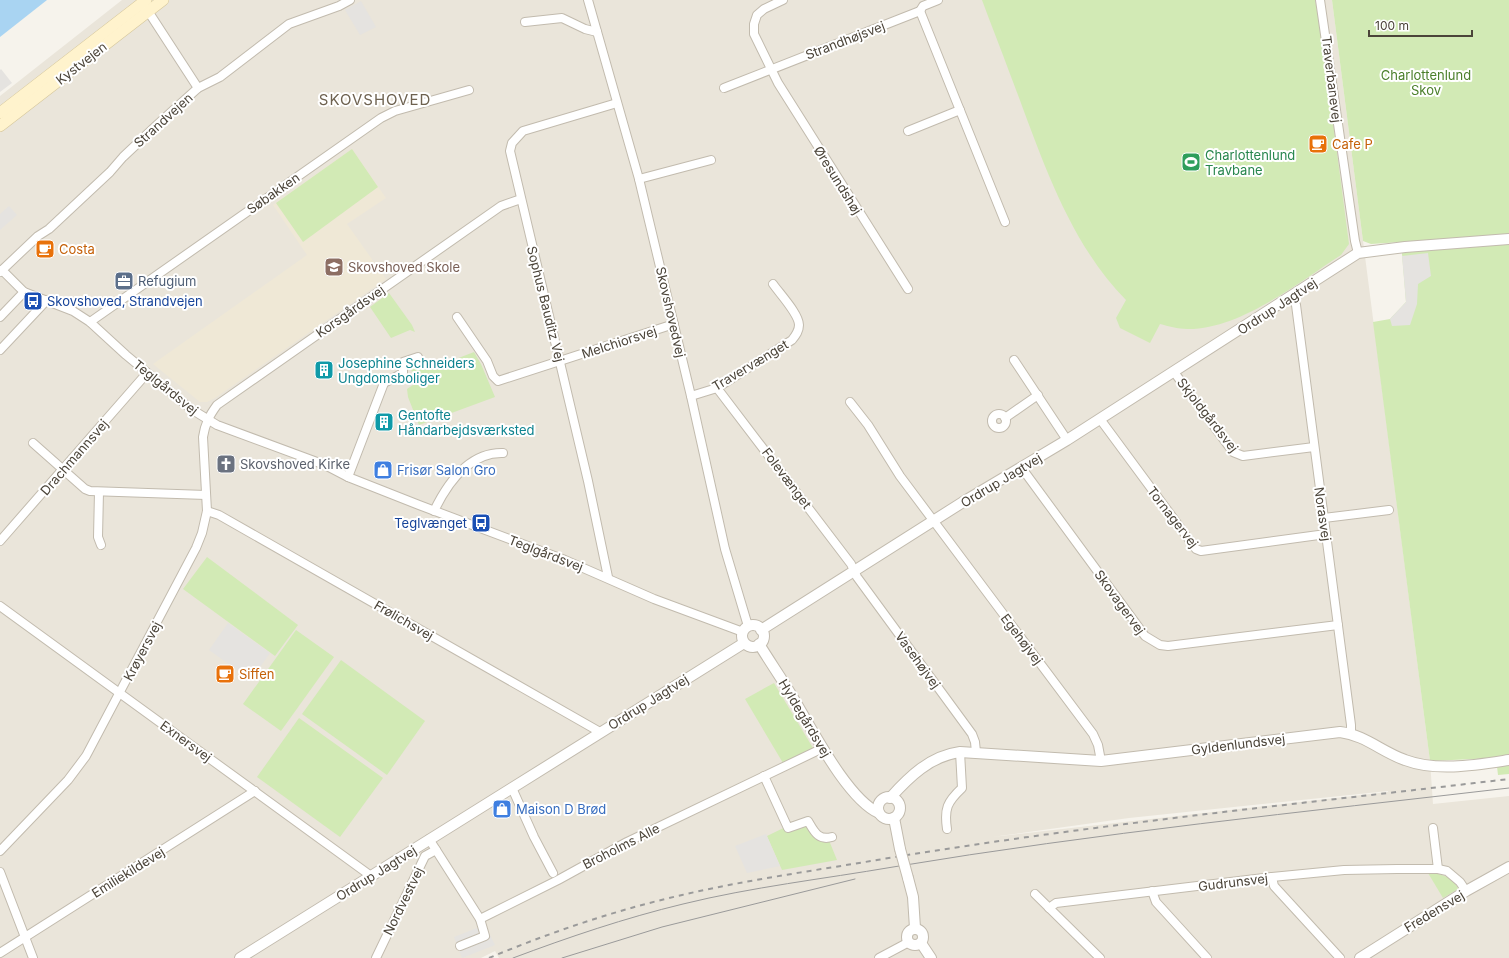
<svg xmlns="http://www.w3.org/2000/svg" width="1509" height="958" font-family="Inter,sans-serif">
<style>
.residential{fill:#eae5da;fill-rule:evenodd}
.education{fill:#efe8d6}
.green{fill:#d2eab5}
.parking{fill:#e5e3e0}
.water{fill:#a9d4f2}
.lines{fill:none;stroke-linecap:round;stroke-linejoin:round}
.minor-casing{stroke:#c2bbae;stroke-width:10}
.tertiary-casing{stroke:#c2bbae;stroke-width:12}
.secondary-casing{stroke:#d6c79b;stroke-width:12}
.minor{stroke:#fff;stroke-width:8}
.tertiary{stroke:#fff;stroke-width:10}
.secondary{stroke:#fff3cd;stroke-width:11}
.tram{stroke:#9a9a9a;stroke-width:1}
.rail{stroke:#9a9a9a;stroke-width:2;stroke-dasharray:5 5;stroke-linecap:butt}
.tertiary-bridge-casing{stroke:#c2bbae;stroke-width:12;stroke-linecap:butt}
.tertiary-bridge{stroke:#fff;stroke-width:10}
.labels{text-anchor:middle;stroke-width:4;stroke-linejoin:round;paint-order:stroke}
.street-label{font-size:13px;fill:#4b4439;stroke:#fff}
.park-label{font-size:13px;fill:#4a7f2a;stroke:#fff}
.food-label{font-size:13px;fill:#c56008;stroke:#fff;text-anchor:start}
.leisure-label{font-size:13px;fill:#27864d;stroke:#fff;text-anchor:start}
.education-label{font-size:13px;fill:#785e54;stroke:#fff;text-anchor:start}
.service-label{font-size:13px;fill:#4e5e75;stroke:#fff;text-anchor:start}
.transit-label{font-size:13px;fill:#164399;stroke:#fff;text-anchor:start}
.culture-label{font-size:13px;fill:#0d838f;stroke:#fff;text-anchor:start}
.worship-label{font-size:13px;fill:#5b616d;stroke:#fff;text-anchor:start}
.shop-label{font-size:13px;fill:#366cbe;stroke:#fff;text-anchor:start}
.quarter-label{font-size:15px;letter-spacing:1px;fill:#6e6250;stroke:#fff}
</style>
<rect width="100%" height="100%" fill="#f6f3ec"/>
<path class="residential" d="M122,0H1332L1430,761L1433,804L1509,796V958H499L495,951L481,958H0V96ZM1388,791V792L992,837L1129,818Z"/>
<path class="education" d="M352,149L386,198L347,224L386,279L215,398L207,402H200L153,364L307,255L273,205Z"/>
<g class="green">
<path d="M982,0H1315L1321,31L1349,244L1341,255C1298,283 1239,330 1187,329C1178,329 1168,326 1160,324L1150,343L1120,328L1116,318L1126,300C1066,239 1040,152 1010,74C1001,49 991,25 982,0Z"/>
<path d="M1332,0H1509V774L1498,775L1496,758L1430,761L1373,322L1390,319L1406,302L1401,242L1371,244L1363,241Z"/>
<path d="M352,149L378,187L303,242L276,203Z"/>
<path d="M389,293L412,325L415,332L410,330L391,338L370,307Z"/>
<path d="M474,352L481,364L495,397L419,425L408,397L407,389L416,383L411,369L427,363L430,369Z"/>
<path d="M207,557L298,625L275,656L183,589Z"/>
<path d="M296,630L334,657L281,731L243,704Z"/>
<path d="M341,660L425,721L387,775L302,714Z"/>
<path d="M774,683L813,748L783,763L745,699Z"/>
<path d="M299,718L383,778L340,837L257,777Z"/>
<path d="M808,816L819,836L826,833L837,860L782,870L767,836Z"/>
<path d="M1428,873C1440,873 1454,877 1458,889L1443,898Z"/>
</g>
<g class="parking">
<path d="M361,1L376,27L360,35L345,10Z"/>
<path d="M1,69L12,83L0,92V70Z"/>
<path d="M9,206L17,215L0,230V214Z"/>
<path d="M1428,253L1431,276L1418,284L1417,304L1410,325L1392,326L1390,319L1406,302L1402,256Z"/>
<path d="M228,623L270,653L251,680L209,650Z"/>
<path d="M766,834L780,866L747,873L735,846Z"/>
<path d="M477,928L490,935L495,945L462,958L454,937Z"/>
</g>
<path class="water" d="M0,0H47L0,37Z"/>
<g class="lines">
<defs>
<g id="minor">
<path d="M588,0L639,179L691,396L725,549L748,626"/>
<path d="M783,0L764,9L757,15L754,24V34L778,83L908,289"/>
<path d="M1320,0L1355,241L1358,253"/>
<path d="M146,8L198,88"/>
<path d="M920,11L923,6L938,0"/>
<path d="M525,22L562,18L585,29L597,32"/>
<path d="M724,88L920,11L1005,222"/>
<path d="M908,131L960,110"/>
<path d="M639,179L711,160"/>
<path d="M2,270L24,292L73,311L90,322L126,355L191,409L217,425L325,465L348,477L419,505L565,560L654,599L743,632"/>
<path d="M0,272L38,236L49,229L110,172L123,157L158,124L198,88L220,77L289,24L339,6L350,0"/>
<path d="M1291,297L1296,305L1351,725V733"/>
<path d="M0,317L24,292"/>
<path d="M457,317L487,361L493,376L498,381L674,324"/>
<path d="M90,322L381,118L395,111L469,90"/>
<path d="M0,350L47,300"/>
<path d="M1014,360L1067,440"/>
<path d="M1174,372L1233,452L1243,456L1314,447"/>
<path d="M717,388L851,564L857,577L972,734L975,742L976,752"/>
<path d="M691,396L717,388L792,340C796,335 799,331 799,325C799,314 780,294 773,284"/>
<path d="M850,402L868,425L900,476L1093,734L1098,745L1101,761"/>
<circle cx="999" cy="421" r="7"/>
<path d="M1005,418L1038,395"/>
<path d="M1100,419L1196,549L1201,551L1326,534"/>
<path d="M33,443L85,489L90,491L206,495"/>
<path d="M1021,467L1145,636L1160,645L1168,646L1338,625"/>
<path d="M348,477L384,383L403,373V362L418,357"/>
<path d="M99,492L98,537L101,545"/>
<path d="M207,511L219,515L600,732"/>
<path d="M434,511C447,484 469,452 503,453"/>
<path d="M1324,518L1389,510"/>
<path d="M0,541L147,373"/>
<path d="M608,577L588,481L510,151L512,143L523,131L617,103"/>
<path d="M0,606L371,876"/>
<path d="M764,776L788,828L808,821C814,831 818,841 832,837"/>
<path d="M512,788L534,837L553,873"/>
<path d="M1433,828L1438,869"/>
<path d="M947,829C944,809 947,802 962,788L960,752"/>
<path d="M429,839L480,919L485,936L460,946"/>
<path d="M0,851L68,780L86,756L196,548L202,533L207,511L203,437C205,424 209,416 217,405L501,206L521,199"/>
<path d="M0,872L33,958"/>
<path d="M1272,877L1274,886L1340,958"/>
<path d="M1152,891L1156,902L1207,958"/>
<path d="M1035,894L1100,958"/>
<path d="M1049,908L1056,903L1272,877L1344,870L1397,869H1438L1447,871L1460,882L1466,891"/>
<path d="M480,919L558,880L627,842L823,748"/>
<path d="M0,953L255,791"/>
<path d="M376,958L425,856L436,850"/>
<path d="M879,958L909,942"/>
</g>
<g id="tertiary">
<circle cx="753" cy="636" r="11"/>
<path d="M761,630L963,502L1067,440L1358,253L1405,247L1509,239"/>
<path d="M759,644C770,662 782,679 792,696C811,727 847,799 879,813"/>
<circle cx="889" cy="808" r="11"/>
<path d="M890,798C909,777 930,756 960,752L1101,761L1340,732C1365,735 1382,752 1405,760C1437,772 1476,765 1509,760"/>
<path d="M894,818L900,849"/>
<path d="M908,878L913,897L915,928"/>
<circle cx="915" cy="937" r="8"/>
<path d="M921,943L931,958"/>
<path d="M240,958L744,643"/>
<path d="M1360,958L1466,891L1509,867"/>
</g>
<g id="secondary">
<path d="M0,113L146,0"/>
<path d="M0,126L163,0"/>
</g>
</defs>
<use href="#minor" class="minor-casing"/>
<use href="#tertiary" class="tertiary-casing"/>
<use href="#secondary" class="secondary-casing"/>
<use href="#minor" class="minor"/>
<use href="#tertiary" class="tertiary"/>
<use href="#secondary" class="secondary"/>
<g class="tram">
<path d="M513,958C569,937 625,918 683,904C752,887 823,879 893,867C1097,833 1303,812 1509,788"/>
<path d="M562,958L662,927L855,879"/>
</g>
<path class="rail" d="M489,958C551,932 616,910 682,895C746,880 812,871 877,860C1087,825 1298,804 1509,779"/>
<defs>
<path id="tertiary-bridge" d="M900,849L908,878"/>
</defs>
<use href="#tertiary-bridge" class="tertiary-bridge-casing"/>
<use href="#tertiary-bridge" class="tertiary-bridge"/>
</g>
<defs>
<symbol id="cafe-square" viewBox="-11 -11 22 22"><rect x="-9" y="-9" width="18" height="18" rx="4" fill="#e8710a" stroke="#fff"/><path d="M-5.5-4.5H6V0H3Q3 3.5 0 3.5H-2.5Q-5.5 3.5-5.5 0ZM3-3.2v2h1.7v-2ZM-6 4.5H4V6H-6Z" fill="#fff"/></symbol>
<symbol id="stadium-square" viewBox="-11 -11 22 22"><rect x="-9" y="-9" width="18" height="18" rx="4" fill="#2e9e5b" stroke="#fff"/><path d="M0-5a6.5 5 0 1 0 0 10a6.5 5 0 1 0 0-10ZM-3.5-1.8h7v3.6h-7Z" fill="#fff"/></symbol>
<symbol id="school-square" viewBox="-11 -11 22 22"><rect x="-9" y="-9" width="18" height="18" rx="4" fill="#8d6e63" stroke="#fff"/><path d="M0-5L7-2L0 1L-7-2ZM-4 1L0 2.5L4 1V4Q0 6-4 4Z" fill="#fff"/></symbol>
<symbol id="office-square" viewBox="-11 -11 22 22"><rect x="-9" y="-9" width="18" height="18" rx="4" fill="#5c6f8a" stroke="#fff"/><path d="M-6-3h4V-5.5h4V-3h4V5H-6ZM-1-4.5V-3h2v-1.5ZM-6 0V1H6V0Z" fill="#fff"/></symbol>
<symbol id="bus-square" viewBox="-11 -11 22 22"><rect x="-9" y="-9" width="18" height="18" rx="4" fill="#1a4fb4" stroke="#fff"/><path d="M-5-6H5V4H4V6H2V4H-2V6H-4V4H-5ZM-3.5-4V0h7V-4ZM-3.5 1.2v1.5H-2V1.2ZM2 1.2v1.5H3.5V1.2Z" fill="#fff"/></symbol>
<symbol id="building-square" viewBox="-11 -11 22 22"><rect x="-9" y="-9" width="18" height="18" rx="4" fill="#0f9aa8" stroke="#fff"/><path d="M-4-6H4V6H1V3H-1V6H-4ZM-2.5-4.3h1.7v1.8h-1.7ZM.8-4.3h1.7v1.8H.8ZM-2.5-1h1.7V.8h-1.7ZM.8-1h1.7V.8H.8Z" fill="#fff"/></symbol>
<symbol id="church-square" viewBox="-11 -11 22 22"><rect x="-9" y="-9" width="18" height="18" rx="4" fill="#6b7280" stroke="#fff"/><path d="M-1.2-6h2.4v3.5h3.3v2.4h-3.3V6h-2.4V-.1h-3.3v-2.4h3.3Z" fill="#fff"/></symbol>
<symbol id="shop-square" viewBox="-11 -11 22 22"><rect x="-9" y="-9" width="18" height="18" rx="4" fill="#3f7fe0" stroke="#fff"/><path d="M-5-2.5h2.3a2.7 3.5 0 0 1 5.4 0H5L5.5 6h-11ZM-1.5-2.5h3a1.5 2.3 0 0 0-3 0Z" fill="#fff"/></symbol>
</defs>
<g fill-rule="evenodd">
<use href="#cafe-square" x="1307" y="133" width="22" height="22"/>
<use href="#stadium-square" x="1180" y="151" width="22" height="22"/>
<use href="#cafe-square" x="34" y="238" width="22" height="22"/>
<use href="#school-square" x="323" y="256" width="22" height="22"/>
<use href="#office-square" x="113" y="270" width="22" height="22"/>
<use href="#bus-square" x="22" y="290" width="22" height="22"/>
<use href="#building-square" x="313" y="359" width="22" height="22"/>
<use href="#building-square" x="373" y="411" width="22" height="22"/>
<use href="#church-square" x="215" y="453" width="22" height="22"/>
<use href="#shop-square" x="372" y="459" width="22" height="22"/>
<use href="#bus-square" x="470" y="512" width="22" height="22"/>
<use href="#cafe-square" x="214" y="663" width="22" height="22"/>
<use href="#shop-square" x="491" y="798" width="22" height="22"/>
</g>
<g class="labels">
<g class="street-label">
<text transform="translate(845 40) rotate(-21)" y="5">Strandhøjsvej</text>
<text transform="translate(81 63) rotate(-38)" y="5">Kystvejen</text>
<text transform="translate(1332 79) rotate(83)" y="5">Traverbanevej</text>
<text transform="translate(163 120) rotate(-42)" y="5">Strandvejen</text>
<text transform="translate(838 180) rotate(58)" y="5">Øresundshøj</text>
<text transform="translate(273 193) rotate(-35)" y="5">Søbakken</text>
<text transform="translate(546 304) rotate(76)" y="5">Sophus Bauditz Vej</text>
<text transform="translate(1277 306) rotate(-33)" y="5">Ordrup Jagtvej</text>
<text transform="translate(350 311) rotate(-35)" y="5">Korsgårdsvej</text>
<text transform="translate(671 312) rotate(77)" y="5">Skovshovedvej</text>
<text transform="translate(619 342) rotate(-18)" y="5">Melchiorsvej</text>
<text transform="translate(750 365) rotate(-31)" y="5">Travervænget</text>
<text transform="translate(166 387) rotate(39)" y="5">Teglgårdsvej</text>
<text transform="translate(1208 415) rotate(52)" y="5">Skjoldgårdsvej</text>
<text transform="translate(74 457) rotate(-49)" y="5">Drachmannsvej</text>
<text transform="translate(787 478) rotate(53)" y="5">Folevænget</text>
<text transform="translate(1001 480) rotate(-31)" y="5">Ordrup Jagtvej</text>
<text transform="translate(1323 514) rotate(82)" y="5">Norasvej</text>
<text transform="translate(1173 517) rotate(52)" y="5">Tornagervej</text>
<text transform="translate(546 553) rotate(21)" y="5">Teglgårdsvej</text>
<text transform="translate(1120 602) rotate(54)" y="5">Skovagervej</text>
<text transform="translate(404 620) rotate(30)" y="5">Frølichsvej</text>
<text transform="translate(1022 639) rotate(53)" y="5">Egehøjvej</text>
<text transform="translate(142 651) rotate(-62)" y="5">Krøyersvej</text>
<text transform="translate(918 660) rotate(54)" y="5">Vasehøjvej</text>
<text transform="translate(648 702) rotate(-32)" y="5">Ordrup Jagtvej</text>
<text transform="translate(805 718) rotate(59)" y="5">Hyldegårdsvej</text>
<text transform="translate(186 741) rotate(36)" y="5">Exnersvej</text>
<text transform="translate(1238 744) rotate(-7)" y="5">Gyldenlundsvej</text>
<text transform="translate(621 846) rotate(-27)" y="5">Broholms Alle</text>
<text transform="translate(128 872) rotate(-32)" y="5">Emiliekildevej</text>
<text transform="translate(376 873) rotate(-32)" y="5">Ordrup Jagtvej</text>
<text transform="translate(1233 882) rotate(-7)" y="5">Gudrunsvej</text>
<text transform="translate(403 901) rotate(-64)" y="5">Nordvestvej</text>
<text transform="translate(1434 911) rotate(-31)" y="5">Fredensvej</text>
</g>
<g class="park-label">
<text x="1426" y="80">Charlottenlund<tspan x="1426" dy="15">Skov</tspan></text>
</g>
<g class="food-label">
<text x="1332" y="149">Cafe P</text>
<text x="59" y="254">Costa</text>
<text x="239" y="679">Siffen</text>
</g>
<g class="leisure-label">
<text x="1205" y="160">Charlottenlund<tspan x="1205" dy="15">Travbane</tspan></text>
</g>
<g class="education-label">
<text x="348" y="272">Skovshoved Skole</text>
</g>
<g class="service-label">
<text x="138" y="286">Refugium</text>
</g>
<g class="transit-label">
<text x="47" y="306">Skovshoved, Strandvejen</text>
<text x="467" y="528" text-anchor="end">Teglvænget</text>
</g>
<g class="culture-label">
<text x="338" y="368">Josephine Schneiders<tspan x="338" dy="15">Ungdomsboliger</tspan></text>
<text x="398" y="420">Gentofte<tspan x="398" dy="15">Håndarbejdsværksted</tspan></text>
</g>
<g class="worship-label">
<text x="240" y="469">Skovshoved Kirke</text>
</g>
<g class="shop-label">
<text x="397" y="475">Frisør Salon Gro</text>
<text x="516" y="814">Maison D Brød</text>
</g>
<g class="quarter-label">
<text x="375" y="105">SKOVSHOVED</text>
</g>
</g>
<path d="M1369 30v6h103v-6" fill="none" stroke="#4b4439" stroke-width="2"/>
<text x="1375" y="30" font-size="12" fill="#4b4439" stroke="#ffffff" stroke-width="3" paint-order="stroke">100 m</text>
</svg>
